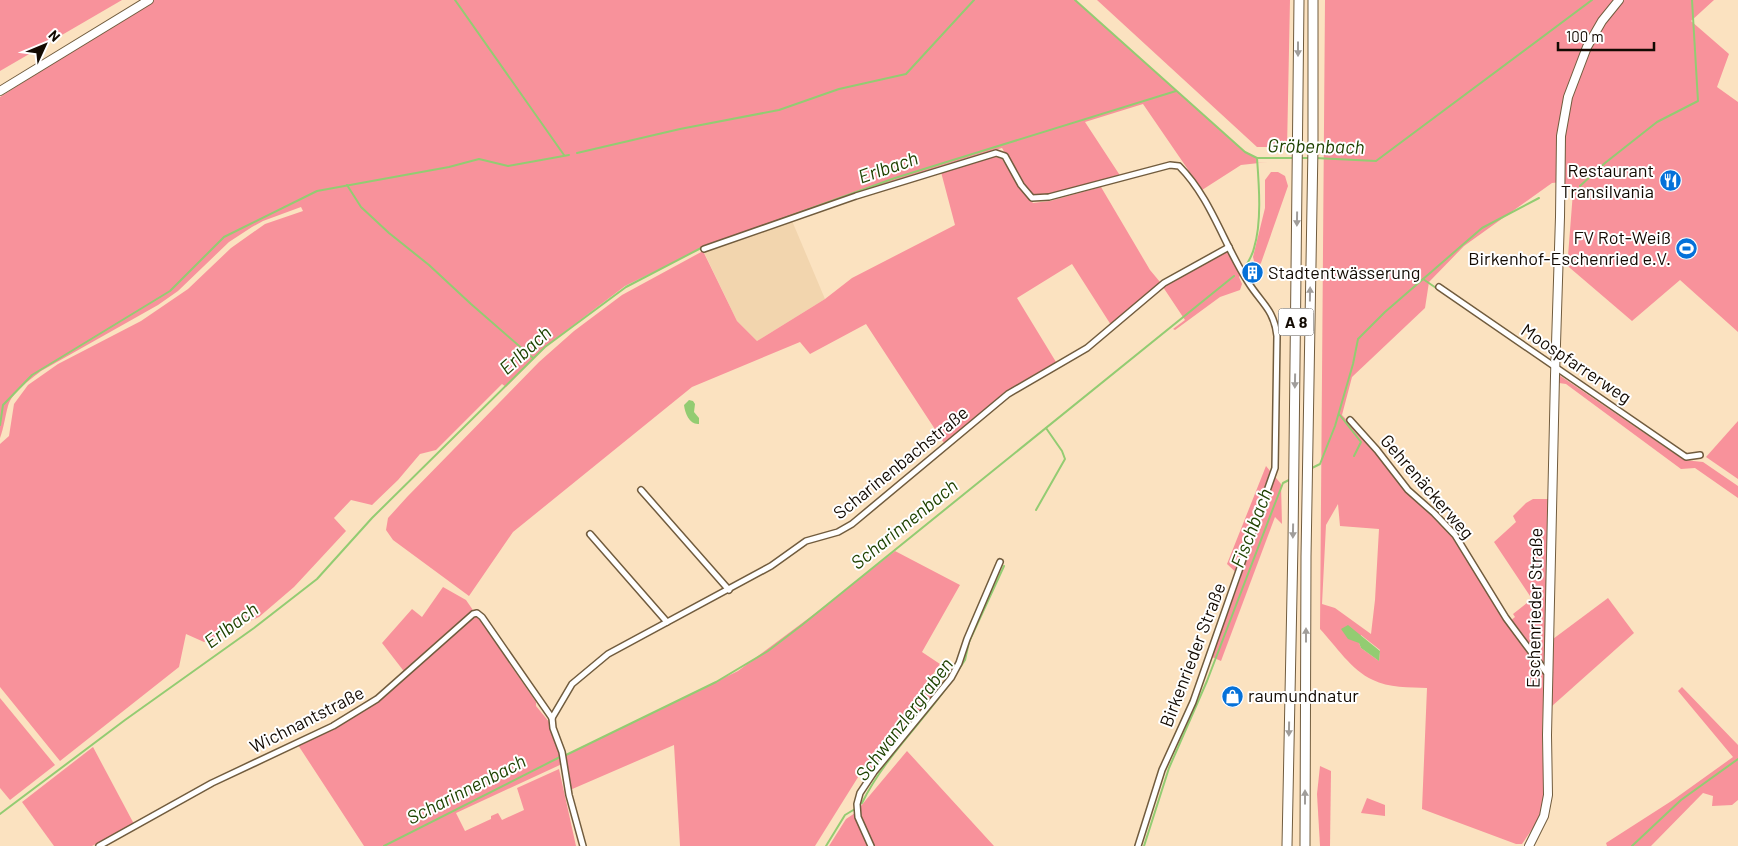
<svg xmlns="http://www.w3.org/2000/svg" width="1738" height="846" font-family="Barlow,sans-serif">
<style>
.built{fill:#f2d5ae}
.green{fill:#f8929b;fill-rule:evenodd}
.water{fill:#93cc72}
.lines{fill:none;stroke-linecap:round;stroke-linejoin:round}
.stream{stroke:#93cc72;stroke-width:2}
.street-casing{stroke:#715c3e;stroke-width:8}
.secondary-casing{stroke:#715c3e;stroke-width:10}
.highway-casing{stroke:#715c3e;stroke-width:11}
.street{stroke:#fff;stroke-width:5}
.secondary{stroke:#fff;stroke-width:8}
.highway{stroke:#fff;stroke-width:9}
.oneway{fill:#a09d9a}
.labels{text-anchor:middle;stroke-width:4;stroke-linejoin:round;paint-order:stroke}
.shield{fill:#fff;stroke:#59544e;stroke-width:1}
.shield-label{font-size:16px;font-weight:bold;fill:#120a02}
.poi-label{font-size:18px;fill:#120a02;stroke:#fff;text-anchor:end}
.street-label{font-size:18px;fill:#120a02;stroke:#fff}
.water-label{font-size:19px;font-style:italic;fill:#204302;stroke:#fff}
</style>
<rect width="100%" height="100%" fill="#fbe2c0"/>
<path class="built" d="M790,216L825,299L757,341L737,321L702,248Z"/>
<g class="green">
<path d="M0,0H122L0,71Z"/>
<path d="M153,0H1075L1245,152L1257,158V163L1268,162L1241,165L1202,190L1143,104L1085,122L1121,177L1048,196L1032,197L1002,148L875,187L702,248L625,286L546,346L506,387L502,384L436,450L420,454L398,480L372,505L351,500L334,518L346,531L294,587L259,617L204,642L186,634L179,667L60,761L0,687V444L9,436L14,404L28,385L58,364L141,321L188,289L231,248L265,224L303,211L301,207L263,221L252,227L229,242L178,291L158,305L41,371C30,380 12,392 8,406C5,417 4,427 0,438V97Z"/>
<path d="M1097,0H1290L1287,149L1280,147H1257Z"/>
<path d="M1325,0H1714L1691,21L1729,54L1717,87L1738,102V332L1680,280L1632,321L1563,262L1564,257L1568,256L1573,192L1562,182L1552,183L1464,246L1429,282L1425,308L1352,377L1342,415L1446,528L1507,622L1543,673L1544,677L1542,738L1544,794L1541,810L1537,822L1522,844H1516L1422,809L1427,688C1410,687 1388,688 1373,680C1351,670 1336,646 1320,629ZM1338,504L1340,526L1379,529L1375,600L1371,634L1335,608L1322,604L1326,525ZM1361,635L1380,650L1379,661L1361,648L1359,643Z"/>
<path d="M992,156L1002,159L1019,187L1033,203L1050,201L1101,187L1150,270L1160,282L1111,325L1072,264L1017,298L1056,362L1006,391L944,443L866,324L810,354L800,342L692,387L513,532L469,596L393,540L386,530L388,518L407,497L539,362L574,331L622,295L703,251L737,321L757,341L825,299L852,278L955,225L941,172Z"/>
<path d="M1271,172H1278L1285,176L1288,186L1261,263L1256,269L1253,257L1265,208V180Z"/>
<path d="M1228,252L1241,275L1239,277L1242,284L1240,290L1220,297L1175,330L1173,329L1185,320L1163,287L1223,253Z"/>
<path d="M1559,375L1684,460L1703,462L1738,486V498L1695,468L1681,469L1566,384L1559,383Z"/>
<path d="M1738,421V479L1706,457Z"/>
<path d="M1266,466L1281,484L1282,524L1275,517L1221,661L1212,657L1241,577L1227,564Z"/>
<path d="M1533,499H1548L1545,666L1543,665L1510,621L1515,617L1513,614L1532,599L1494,542L1516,522L1513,516L1526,503Z"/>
<path d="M895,551L960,585L922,652L940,664L931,677L941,686L869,773L860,774L815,846H680L674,745L570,790L565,755L738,671L825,606Z"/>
<path d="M443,587L466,600L536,702V706L550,723L562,764L456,813L465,831L491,819V816L498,813L502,820L524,810L517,788L559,769L576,846H364L298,745L332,728L379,701L406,674L382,643L412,609L422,617Z"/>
<path d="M1608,598L1634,633L1552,706L1553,639Z"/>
<path d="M1682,687L1738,745V800L1732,805L1712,806L1713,796L1703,793L1651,846H1607L1606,843L1673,800L1733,757L1678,691Z"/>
<path d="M0,698L55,765L10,800L0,788Z"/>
<path d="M93,747L134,824L92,846H54L22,802Z"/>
<path d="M907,751L994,846H829L846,819L855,813Z"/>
<path d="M1320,766L1331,771L1330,846H1320L1317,794Z"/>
<path d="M1367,798L1385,805V816L1361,813Z"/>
</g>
<g class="water">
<path d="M689,400L693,401L695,404L694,412L699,418V424C690,425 685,414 684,405Z"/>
<path d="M1348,625L1380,651L1379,661L1361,648L1359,643L1348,639L1341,629Z"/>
</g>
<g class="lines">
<g class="stream">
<path d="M455,0L564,155"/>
<path d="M1075,0L1245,152L1257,158H1293"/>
<path d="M577,153L680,129L779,110L839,89L906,74L974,0"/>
<path d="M1300,158H1311"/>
<path d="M1315,158L1376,161L1592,0"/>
<path d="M347,185L361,207L389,233L429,265L471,304L533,358"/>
<path d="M1580,186L1605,163L1657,122L1698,101L1692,0"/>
<path d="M743,233L895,178L1176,91"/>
<path d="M1246,266C1249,260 1253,254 1254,248C1262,222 1259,185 1257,158"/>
<path d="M1423,279L1547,364"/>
<path d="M1339,414L1361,442L1354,456"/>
<path d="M0,425L3,405L32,375L170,291L224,237L317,191L449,167L479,159L508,166L569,155"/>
<path d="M1310,469L1320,464L1335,426L1353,364L1358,339L1385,312L1482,228L1539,198"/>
<path d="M1036,510L1065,459L1062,451L1046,428"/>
<path d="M955,675L965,660L969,642L1004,566"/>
<path d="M566,755L716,682L768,651L802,625L1234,276"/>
<path d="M859,805L862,803C883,760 919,726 947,687"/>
<path d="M0,814L125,720L254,628L317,579L372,518L545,347L626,287L703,247"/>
<path d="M384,846L560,757"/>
<path d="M826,846L845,815L855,809"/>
<path d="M1144,846L1169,768L1207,681L1274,506L1283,483L1291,479"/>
<path d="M1632,846L1681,800L1738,759"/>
</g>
<defs>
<g id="street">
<path d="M704,249L856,196L996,153L1005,156L1021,185L1032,198L1049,197L1170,165L1179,166C1211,198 1224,245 1248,282C1261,303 1274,309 1277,336L1275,468L1193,702L1162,770L1138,846"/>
<path d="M1439,287L1686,457L1700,455"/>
<path d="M1350,420L1377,450L1408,490L1434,513L1455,535L1506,618L1546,672L1549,673"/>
<path d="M641,490L729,590"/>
<path d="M590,534L667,622"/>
<path d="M99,846L212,783L333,726L377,699L473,614L477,613L482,617L552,718"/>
<path d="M583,846L569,795L562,752L553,728L552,718L572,684L608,654L771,566L806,541L838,532L852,524L1008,394L1087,348L1164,283L1229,247"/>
<path d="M871,846L858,817L857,804L860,793L874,772L951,678L959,663L967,639L1000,562"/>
</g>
<g id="secondary">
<path d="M0,91L149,0"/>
<path d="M1529,846L1544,816L1548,795L1547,735L1555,376L1560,217L1561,136L1568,97L1587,47L1602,21L1619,0"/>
</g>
<g id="highway">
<path d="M1287,846L1293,543L1299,0"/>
<path d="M1305,846L1306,557L1313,146V0"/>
</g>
</defs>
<use href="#street" class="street-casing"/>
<use href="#secondary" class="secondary-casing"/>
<use href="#highway" class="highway-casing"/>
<use href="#street" class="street"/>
<use href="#secondary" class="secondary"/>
<use href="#highway" class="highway"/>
</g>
<defs><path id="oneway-solid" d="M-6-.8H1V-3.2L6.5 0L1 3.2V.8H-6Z" transform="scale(1.25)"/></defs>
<g class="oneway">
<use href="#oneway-solid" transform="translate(1298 49) rotate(90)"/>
<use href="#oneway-solid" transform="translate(1297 219) rotate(91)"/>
<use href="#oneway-solid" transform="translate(1310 294) rotate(-89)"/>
<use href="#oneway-solid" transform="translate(1295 381) rotate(91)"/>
<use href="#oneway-solid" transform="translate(1293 531) rotate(91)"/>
<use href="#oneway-solid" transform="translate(1306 635) rotate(-90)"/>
<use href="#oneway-solid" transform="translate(1289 729) rotate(91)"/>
<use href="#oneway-solid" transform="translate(1305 797) rotate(-90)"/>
</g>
<defs>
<symbol id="restaurant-disc" viewBox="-11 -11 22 22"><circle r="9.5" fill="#0571d9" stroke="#fff"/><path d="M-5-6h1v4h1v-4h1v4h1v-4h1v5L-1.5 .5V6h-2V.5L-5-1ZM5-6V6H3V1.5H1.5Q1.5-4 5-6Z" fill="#fff"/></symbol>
<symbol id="stadium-disc" viewBox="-11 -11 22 22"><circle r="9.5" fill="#0571d9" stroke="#fff"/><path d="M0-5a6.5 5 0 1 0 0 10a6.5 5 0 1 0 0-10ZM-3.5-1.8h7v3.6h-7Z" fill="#fff"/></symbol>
<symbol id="building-disc" viewBox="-11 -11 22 22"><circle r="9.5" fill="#0571d9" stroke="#fff"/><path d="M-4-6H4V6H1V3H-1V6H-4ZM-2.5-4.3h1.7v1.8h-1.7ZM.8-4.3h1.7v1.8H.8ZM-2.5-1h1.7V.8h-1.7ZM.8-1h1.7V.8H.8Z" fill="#fff"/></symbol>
<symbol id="shop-disc" viewBox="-11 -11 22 22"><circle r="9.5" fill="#0571d9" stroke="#fff"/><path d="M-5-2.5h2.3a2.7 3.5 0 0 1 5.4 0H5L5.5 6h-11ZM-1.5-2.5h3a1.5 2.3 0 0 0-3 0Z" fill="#fff"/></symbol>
</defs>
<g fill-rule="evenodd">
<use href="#restaurant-disc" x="1658" y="168" width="25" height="25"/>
<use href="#stadium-disc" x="1674" y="236" width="25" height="25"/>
<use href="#building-disc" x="1240" y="260" width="25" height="25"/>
<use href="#shop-disc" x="1220" y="684" width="25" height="25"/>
</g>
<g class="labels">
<rect class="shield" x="1278.5" y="308.5" width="35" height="27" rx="4"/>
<g class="shield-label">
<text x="1296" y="328">A 8</text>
</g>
<g class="poi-label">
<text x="1654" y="177">Restaurant<tspan x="1654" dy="21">Transilvania</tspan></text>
<text x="1671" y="244">FV Rot-Weiß<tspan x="1671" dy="21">Birkenhof-Eschenried e.V.</tspan></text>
<text x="1268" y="279" text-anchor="start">Stadtentwässerung</text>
<text x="1248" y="702" text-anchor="start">raumundnatur</text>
</g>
<g class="street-label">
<text transform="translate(1576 364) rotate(34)" y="6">Moospfarrerweg</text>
<text transform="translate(901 463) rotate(-39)" y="6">Scharinenbachstraße</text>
<text transform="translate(1427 487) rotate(49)" y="6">Gehrenäckerweg</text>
<text transform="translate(1535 608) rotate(-89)" y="6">Eschenrieder Straße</text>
<text transform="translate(1193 655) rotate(-69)" y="6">Birkenrieder Straße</text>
<text transform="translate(307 720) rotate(-27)" y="6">Wichnantstraße</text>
</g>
<g class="water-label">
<text transform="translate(1316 146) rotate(1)" y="7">Gröbenbach</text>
<text transform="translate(888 167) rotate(-19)" y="7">Erlbach</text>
<text transform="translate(525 350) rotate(-42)" y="7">Erlbach</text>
<text transform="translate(904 524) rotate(-39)" y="7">Scharinnenbach</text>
<text transform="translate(1251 528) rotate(-69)" y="7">Fischbach</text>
<text transform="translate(231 625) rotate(-37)" y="7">Erlbach</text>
<text transform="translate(904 719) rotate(-53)" y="7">Schwanzlergraben</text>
<text transform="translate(466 789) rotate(-27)" y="7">Scharinnenbach</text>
</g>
</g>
<g transform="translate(45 45) rotate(46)" stroke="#ffffff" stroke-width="4" paint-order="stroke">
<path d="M0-4L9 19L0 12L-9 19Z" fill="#120a02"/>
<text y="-8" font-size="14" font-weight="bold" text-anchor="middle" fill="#120a02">N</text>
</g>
<path d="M1558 42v8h96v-8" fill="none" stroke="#120a02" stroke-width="2.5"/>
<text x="1566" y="42" font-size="15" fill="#120a02" stroke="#ffffff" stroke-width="4" paint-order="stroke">100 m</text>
</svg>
